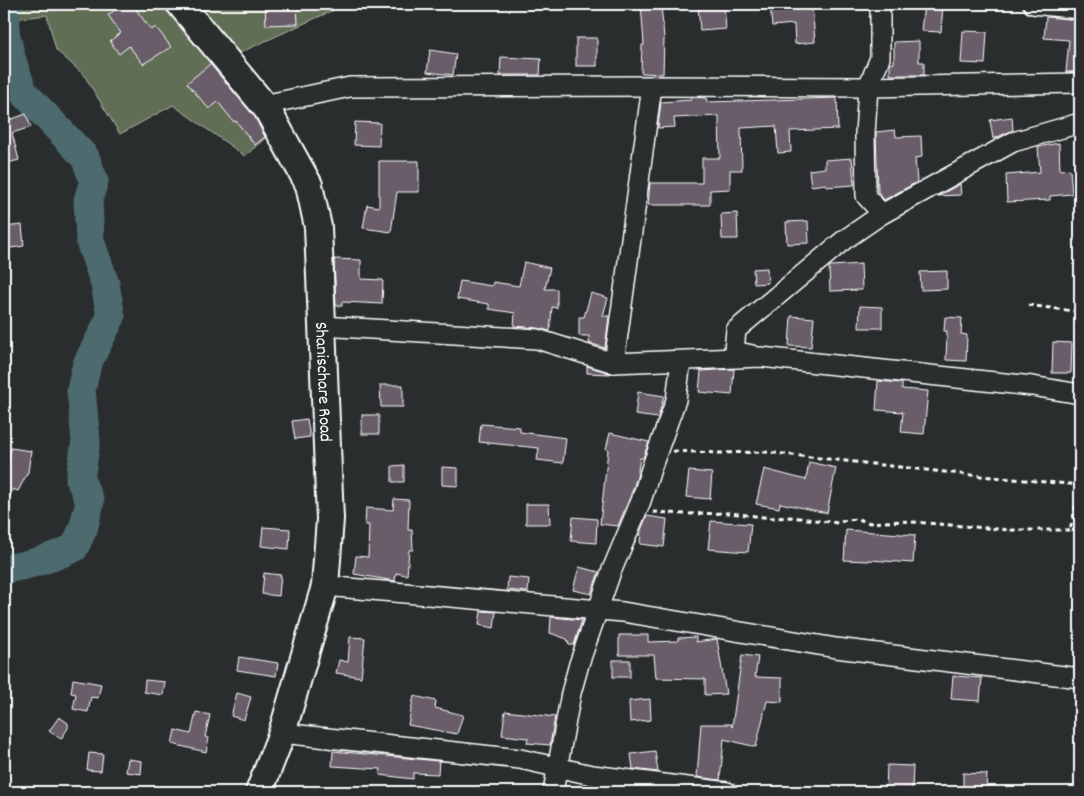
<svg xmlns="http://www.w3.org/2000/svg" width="1084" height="796" font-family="Dekko,sans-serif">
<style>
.green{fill:#616e56;stroke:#b0b6aa}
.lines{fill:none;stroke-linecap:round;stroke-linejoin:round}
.river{stroke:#4d6b6e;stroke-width:29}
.building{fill:#695d6b;stroke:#fff}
.street-casing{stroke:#fff;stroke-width:22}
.secondary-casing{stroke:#fff;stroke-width:30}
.path{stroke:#fff;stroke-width:3;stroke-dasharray:5 4;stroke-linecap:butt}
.street{stroke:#2a2d2e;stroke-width:19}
.secondary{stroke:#2a2d2e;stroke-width:26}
.labels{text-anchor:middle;stroke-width:4.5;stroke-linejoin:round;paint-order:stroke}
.street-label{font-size:18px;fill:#fff;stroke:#2a2d2e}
</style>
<rect width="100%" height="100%" fill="#2a2d2e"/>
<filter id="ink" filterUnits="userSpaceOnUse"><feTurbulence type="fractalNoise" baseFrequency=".02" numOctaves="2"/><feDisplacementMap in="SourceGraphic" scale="10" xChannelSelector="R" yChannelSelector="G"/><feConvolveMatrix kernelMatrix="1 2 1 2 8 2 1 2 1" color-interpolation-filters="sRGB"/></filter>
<g filter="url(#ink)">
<path class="green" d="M4,4H380L379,10L338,8L226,59L271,133L245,156L173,105L120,134L84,75L56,50L47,15L4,20Z"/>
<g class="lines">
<path class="river" d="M4,569C28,566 51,558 74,548L83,529L90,502L80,479L86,441L81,390L87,364L111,317L105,284L90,241L88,200L94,181L85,157L23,92L11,58L5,32L7,4"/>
</g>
<g class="building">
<path d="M124,4H132L151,30L156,27L171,47L143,64L129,46L119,54L110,41L121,33L108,15Z"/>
<path d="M265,4H297L298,24L266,25Z"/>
<path d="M641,4H661L664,38L663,74L641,73L642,45H644Z"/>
<path d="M698,4H724L726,29L700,31Z"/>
<path d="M770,4H812L815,42L795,44L794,24L772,26Z"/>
<path d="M924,4H943L941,32L921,31Z"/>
<path d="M1046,17L1080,20V72H1066L1069,40L1044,38Z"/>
<path d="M963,31L987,32L985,64L961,63Z"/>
<rect x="576" y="38" width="21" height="28"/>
<path d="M919,41V62H924V75H890V64L894,63V42Z"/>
<path d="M430,50L456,54L453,75L427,72Z"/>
<path d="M501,57L541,59L540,75H500Z"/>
<path d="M210,64L255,117L265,137L255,145L236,121L234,122L218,102L209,109L187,83Z"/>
<path d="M691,97L706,98L707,102L837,98L838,129L790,131L791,152L778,153L776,126L741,128L742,170H730V189L710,190V205H648L650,183H702V158H720L719,116L674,118L675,127L658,128L661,102L691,100Z"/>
<path d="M26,114L31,127L12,133L19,160L4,164V119L9,118V120Z"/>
<path d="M1012,117L1013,130L993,139L990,120Z"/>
<path d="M355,122L380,123L379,146L354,145Z"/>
<path d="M895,130L896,137L921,136L922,157L915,158L917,182L884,200L878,192L876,132Z"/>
<path d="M1059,143L1060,170L1070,169L1072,194L1050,196V200L1007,202L1006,175L1040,172L1038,147Z"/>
<path d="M852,158L854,185L826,187V184L811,186L809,170L825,168V160Z"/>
<path d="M379,161H419V192H397L391,232L363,228L367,205L379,207Z"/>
<path d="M960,184L961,195L938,196Z"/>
<path d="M737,213L738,239H722L721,214Z"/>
<path d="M808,221L809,243L787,244L786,222Z"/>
<path d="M22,225L24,246L4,249V227Z"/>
<path d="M334,259L361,260V279L383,280L382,304L342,302V306H336Z"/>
<path d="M524,262L550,268L545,289H557V308L552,307L550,331L538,328L514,326L515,313L489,309V304L457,299L460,281L492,286L493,282L519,286Z"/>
<path d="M861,264L862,290L830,291L829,267L831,266Z"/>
<path d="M767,268L768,283L754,284L753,269Z"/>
<path d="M947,271V289L921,290L920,272Z"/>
<path d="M591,293L608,298L603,316H609L605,348L589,343V336H579V317H584Z"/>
<path d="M860,306L882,307V328H859Z"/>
<path d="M791,316L814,318L811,347L789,346Z"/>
<path d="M945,317L962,318L961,334L967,335L966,361L946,360L947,331H944Z"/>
<path d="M1053,342L1072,343L1071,373H1052Z"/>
<path d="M587,366L610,373V374L587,373Z"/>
<path d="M734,369L732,395L699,392L701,371Z"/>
<path d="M878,381L902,383V389L928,391L924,434L901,432L903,412L876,410Z"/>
<path d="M380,385H403V407H381Z"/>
<path d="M638,392L664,396L658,418L635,415Z"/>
<rect x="362" y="415" width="17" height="19"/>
<path d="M307,419L310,437L295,439L292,421Z"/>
<path d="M481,424L520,427V432L566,438L563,463L537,460L539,448L479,442Z"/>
<path d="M610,433L649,442L643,458H640L637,477L630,497L618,526L600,524L608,450L606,449Z"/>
<path d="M11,448L31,451L28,472L18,491L13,489L4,511V473L8,464Z"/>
<path d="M809,462L836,468L827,513L780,503L779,508L756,504L764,469L806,480Z"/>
<path d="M404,465V482H392V466Z"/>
<path d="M442,467L458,468V486L442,485Z"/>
<path d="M689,471L712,473L710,499L686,497Z"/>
<path d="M394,499L409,500L408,530H412L413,550H409L407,575L396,573L395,581L354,574L356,556L368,557L369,525H365L366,508L393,510Z"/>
<path d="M526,504H549L550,524H526Z"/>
<path d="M647,516L667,519L664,547L640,544L641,530Z"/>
<path d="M573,517L597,519L596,543L571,541Z"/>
<path d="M711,521L751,524L748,552L708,549Z"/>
<path d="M263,527L290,529L289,549L261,546Z"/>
<path d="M846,530L915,535L913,563L869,560V561L844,560Z"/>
<path d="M579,567L599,572L591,594L573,590Z"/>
<path d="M264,573L281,575L279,596L262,594Z"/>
<path d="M508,577L529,579L528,592L507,590Z"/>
<path d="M481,611L496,612L494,628L479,625Z"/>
<path d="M551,617L582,620L574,645H569L567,639L550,633Z"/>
<path d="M619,635H648V642L678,641V638L696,637V642L717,639L726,694L705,695V679L656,678L654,655H619Z"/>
<path d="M350,637L365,638L361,677L336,673L339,660L348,662Z"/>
<path d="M742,655L758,657L755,677L782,678V702L767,701L756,747L724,739L720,780L697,777L701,724H731L732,727Z"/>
<path d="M239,657L278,663L276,676L237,670Z"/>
<rect x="613" y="660" width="17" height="17"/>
<path d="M953,676L982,678L980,701L951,699Z"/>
<path d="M73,679L101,684L98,698L91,697L88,712L73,709L76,694L71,693Z"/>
<path d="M145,680L165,682L163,695L144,692Z"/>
<path d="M237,693L251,697L244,720L231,716Z"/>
<path d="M414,696L436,701L435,708L463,715L457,734L408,725Z"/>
<path d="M650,699L651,720L630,722L629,701Z"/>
<path d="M505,711L555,717L550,745L527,743L528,738L502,735Z"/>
<path d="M196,712L210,715L205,737L209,738L206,752L172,744L175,730L191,734Z"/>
<path d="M59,717L68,723V728L61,739L49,731Z"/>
<path d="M333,751L439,761L438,774L413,773V779L380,775L381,769L332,766Z"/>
<path d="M655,751L658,772L633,769L631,754Z"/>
<path d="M89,753L103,754L101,771L87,770Z"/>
<path d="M128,759L142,761L141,774L126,772Z"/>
<path d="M887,765L913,766L912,792H886Z"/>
<path d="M963,773L987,774L986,792H963Z"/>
</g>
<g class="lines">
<defs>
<g id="street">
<path d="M880,4V58L868,87L865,134L866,196L882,214"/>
<path d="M1033,4L1080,9"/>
<path d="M263,105L350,87L652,86L868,87L1080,83"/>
<path d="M322,326L537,339L614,363L761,357L1032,386L1080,394"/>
<path d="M752,355L734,351L736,330L844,240L882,214L1013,142L1080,123"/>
<path d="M614,363L652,86"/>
<path d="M325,586L623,612L836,648L1080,678"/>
<path d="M282,733L520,759L592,775L727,792"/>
<path d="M553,792L571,693L579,664L611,572L641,501L651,469L676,400L681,361"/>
</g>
<g id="secondary">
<path id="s1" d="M180,4L267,109L309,185L318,227L330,519L325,586L282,733L259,792"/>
</g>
</defs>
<use href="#street" class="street-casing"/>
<use href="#secondary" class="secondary-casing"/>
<g class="path">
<path d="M1028,305L1080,312"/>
<path d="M673,451L718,453L765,452L980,476L1080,485"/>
<path d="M1080,488L1070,530L1080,531"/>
<path d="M653,512L686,514L730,513L772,518L791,517L838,523L846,520L858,519L870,523L901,521L1011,530H1070"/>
</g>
<use href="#street" class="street"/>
<use href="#secondary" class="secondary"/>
</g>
</g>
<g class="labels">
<g class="street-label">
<text dy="6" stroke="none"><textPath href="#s1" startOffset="421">Shanischare Road</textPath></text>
</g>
</g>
<rect width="1084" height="796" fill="none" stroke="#2a2d2e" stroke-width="20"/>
<rect x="10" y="10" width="1064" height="776" fill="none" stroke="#fff" stroke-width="2" filter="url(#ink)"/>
</svg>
